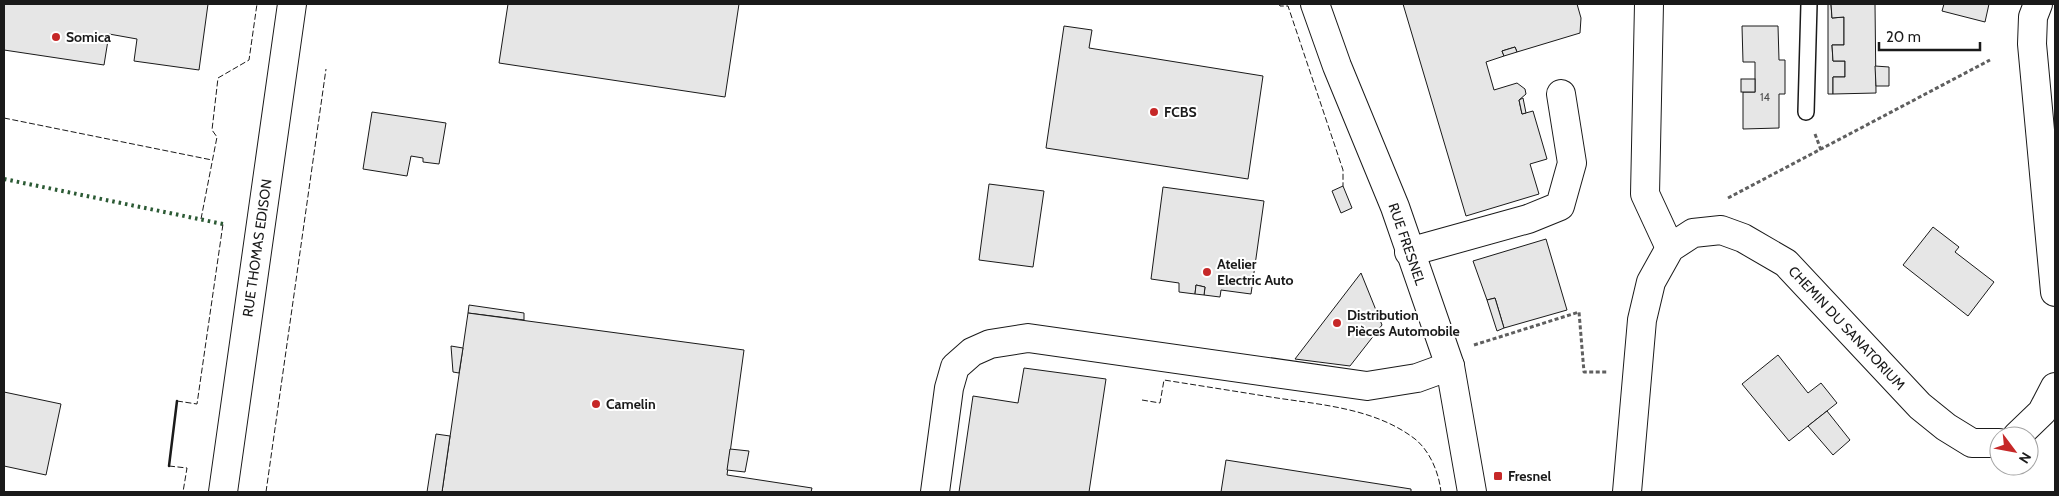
<svg xmlns="http://www.w3.org/2000/svg" width="2059" height="496" font-family="Cabin,sans-serif">
<style>
.building{fill:#e6e6e6;stroke:#1a1a1a}
.lines{fill:none;stroke-linecap:round;stroke-linejoin:round}
.service-casing{stroke:#1a1a1a;stroke-width:18}
.minor-casing{stroke:#1a1a1a;stroke-width:30}
.tertiary-casing{stroke:#1a1a1a;stroke-width:30}
.path{stroke:#5f5f5f;stroke-width:3;stroke-dasharray:4 2.5;stroke-linecap:butt}
.service{stroke:#fff;stroke-width:15}
.minor{stroke:#fff;stroke-width:28}
.tertiary{stroke:#fff;stroke-width:28}
.hedge{stroke:#2b5a34;stroke-width:4;stroke-dasharray:2.5 4;stroke-linecap:butt}
.fence{stroke:#1a1a1a;stroke-width:1;stroke-dasharray:6 2.5;stroke-linecap:butt}
.wall{stroke:#1a1a1a;stroke-width:2.5}
.poi-dot{fill:#c62828;stroke:#fff;stroke-width:2}
.labels{text-anchor:middle;stroke-width:4;stroke-linejoin:round;paint-order:stroke}
.number-label{font-size:11px;fill:#4d4d4d}
.poi-label{font-size:14px;font-weight:bold;fill:#1a1a1a;stroke:#fff;text-anchor:start}
.street-label{font-size:14px;fill:#1a1a1a;stroke:#fff}
</style>
<rect width="100%" height="100%" fill="#fff"/>
<g class="building">
<path d="M4,4H208L199,70L134,61L137,39L109,34L104,65L4,50Z"/>
<path d="M508,4H739L725,97L499,63Z"/>
<path d="M1403,4H1577L1581,18L1580,33L1517,52L1515,47L1502,51L1504,56L1486,62L1494,90L1517,83L1525,89L1526,94L1519,100L1522,114L1533,111L1547,159L1530,164L1539,194L1466,216Z"/>
<path d="M1828,4H1831L1832,18L1844,17V45H1832L1833,61H1845V77H1833V94H1828Z"/>
<path d="M1831,4H1875L1876,93L1833,94V77H1845V61H1833L1832,45H1844V17L1832,18Z"/>
<path d="M1944,4H1989L1985,22L1942,11Z"/>
<path d="M1064,26L1092,30L1089,48L1263,76L1248,179L1046,148Z"/>
<path d="M1742,26H1778L1779,60H1785V94H1779V128L1743,129V92H1755V62H1743Z"/>
<path d="M1515,47L1517,52L1504,56L1502,51Z"/>
<path d="M1875,66L1889,67V86H1876Z"/>
<rect x="1741" y="79" width="14" height="13"/>
<path d="M1523,98L1526,113L1522,114L1519,100Z"/>
<path d="M372,112L446,123L439,164L423,162V158L411,156L407,176L363,169Z"/>
<path d="M989,184L1044,191L1033,267L979,260Z"/>
<path d="M1343,186L1352,208L1341,213L1332,191Z"/>
<path d="M1163,187L1264,201L1251,294L1221,290L1220,297L1204,295L1205,287L1196,285L1195,294L1179,292V283L1151,279Z"/>
<path d="M1933,227L1959,247L1955,252L1994,282L1968,316L1903,265Z"/>
<path d="M1546,239L1567,310L1504,328L1495,298L1487,300L1473,261Z"/>
<path d="M1361,273L1382,325L1350,366L1295,359Z"/>
<path d="M1196,285L1205,287L1204,295L1195,294Z"/>
<path d="M1495,298L1504,328L1497,331L1487,300Z"/>
<path d="M469,305L524,313V320L468,313Z"/>
<path d="M468,313L744,350L727,475L812,488L811,492H442Z"/>
<path d="M451,346L463,348L459,373L453,372Z"/>
<path d="M1778,355L1808,393L1821,383L1837,403L1789,441L1742,384Z"/>
<path d="M1024,368L1106,379L1089,492H959L973,396L1018,403Z"/>
<path d="M4,392L61,404L46,475L4,466Z"/>
<path d="M1827,411L1850,440L1833,455L1808,426Z"/>
<path d="M436,434L450,436L442,492H427Z"/>
<path d="M730,449L749,451L745,472L727,470Z"/>
<path d="M1226,460L1411,489V492H1221Z"/>
</g>
<g class="lines">
<defs>
<path id="service" d="M1806,112L1809,4"/>
<g id="minor">
<path d="M1315,4L1337,66L1395,207L1450,366L1472,492"/>
<path d="M1649,4L1645,194L1670,248"/>
<path d="M2038,4L2033,17L2032,44L2055,292"/>
<path d="M1409,252L1528,219L1560,206L1572,163L1561,94"/>
<path d="M2017,436L2042,412L2055,387"/>
<path d="M935,492L949,388L955,367L972,352L990,344L1028,338L1367,386L1417,378L1450,366"/>
<path d="M1627,492L1642,320L1651,282L1670,248L1693,233L1721,230L1743,238L1786,263L1920,406L1946,427L1972,443H1999"/>
</g>
<path id="tertiary" d="M223,492L292,4"/>
</defs>
<use href="#service" class="service-casing"/>
<use href="#minor" class="minor-casing"/>
<use href="#tertiary" class="tertiary-casing"/>
<g class="path">
<path d="M1815,134L1821,150"/>
<path d="M1728,198L1990,60"/>
<path d="M1474,345L1579,312L1584,372H1607"/>
</g>
<use href="#service" class="service"/>
<use href="#minor" class="minor"/>
<use href="#tertiary" class="tertiary"/>
<path class="hedge" d="M4,179L223,224"/>
<g class="fence">
<path d="M1279,4L1280,6H1288L1343,170V186"/>
<path d="M4,118L212,160"/>
<path d="M201,219L217,137L212,130L218,78L249,60L257,4"/>
<path d="M1142,400L1160,403L1164,380C1202,386 1240,392 1277,398C1324,405 1376,409 1415,439C1430,451 1439,473 1441,492"/>
<path d="M177,401L197,404L223,224"/>
<path d="M169,466L187,468L183,492"/>
<path d="M266,492L326,69"/>
</g>
<path class="wall" d="M169,466L177,401"/>
</g>
<g class="poi-dot">
<circle cx="56" cy="37" r="5"/>
<circle cx="1154" cy="112" r="5"/>
<circle cx="1207" cy="272" r="5"/>
<circle cx="1337" cy="323" r="5"/>
<circle cx="596" cy="404" r="5"/>
<rect x="1493" y="471" width="10" height="10" rx="2.5"/>
</g>
<g class="labels">
<g class="number-label">
<text x="1765" y="101">14</text>
</g>
<g class="poi-label">
<text x="66" y="42">Somica</text>
<text x="1164" y="117">FCBS</text>
<text x="1217" y="269">Atelier<tspan x="1217" dy="16">Electric Auto</tspan></text>
<text x="1347" y="320">Distribution<tspan x="1347" dy="16">Pièces Automobile</tspan></text>
<text x="606" y="409">Camelin</text>
<text x="1508" y="481">Fresnel</text>
</g>
<g class="street-label">
<text transform="translate(1407 244) rotate(71)" y="5">RUE FRESNEL</text>
<text transform="translate(257 248) rotate(-82)" y="5">RUE THOMAS EDISON</text>
<text transform="translate(1847 328) rotate(47)" y="5">CHEMIN DU SANATORIUM</text>
</g>
</g>
<rect width="2059" height="496" fill="none" stroke="#1a1a1a" stroke-width="10"/>
<g transform="translate(2014 451) rotate(122)"><circle r="24" fill="#ffffff" stroke="#a3a3a3"/>
<path d="M0-4L9 19L0 12L-9 19Z" fill="#c62828"/>
<text y="-8" font-size="14" font-weight="bold" text-anchor="middle" fill="#1a1a1a">N</text>
</g>
<path d="M1879 42v8h101v-8" fill="none" stroke="#1a1a1a" stroke-width="2.5"/>
<text x="1886" y="42" font-size="15" fill="#1a1a1a" stroke="#ffffff" stroke-width="4" paint-order="stroke">20 m</text>
</svg>
